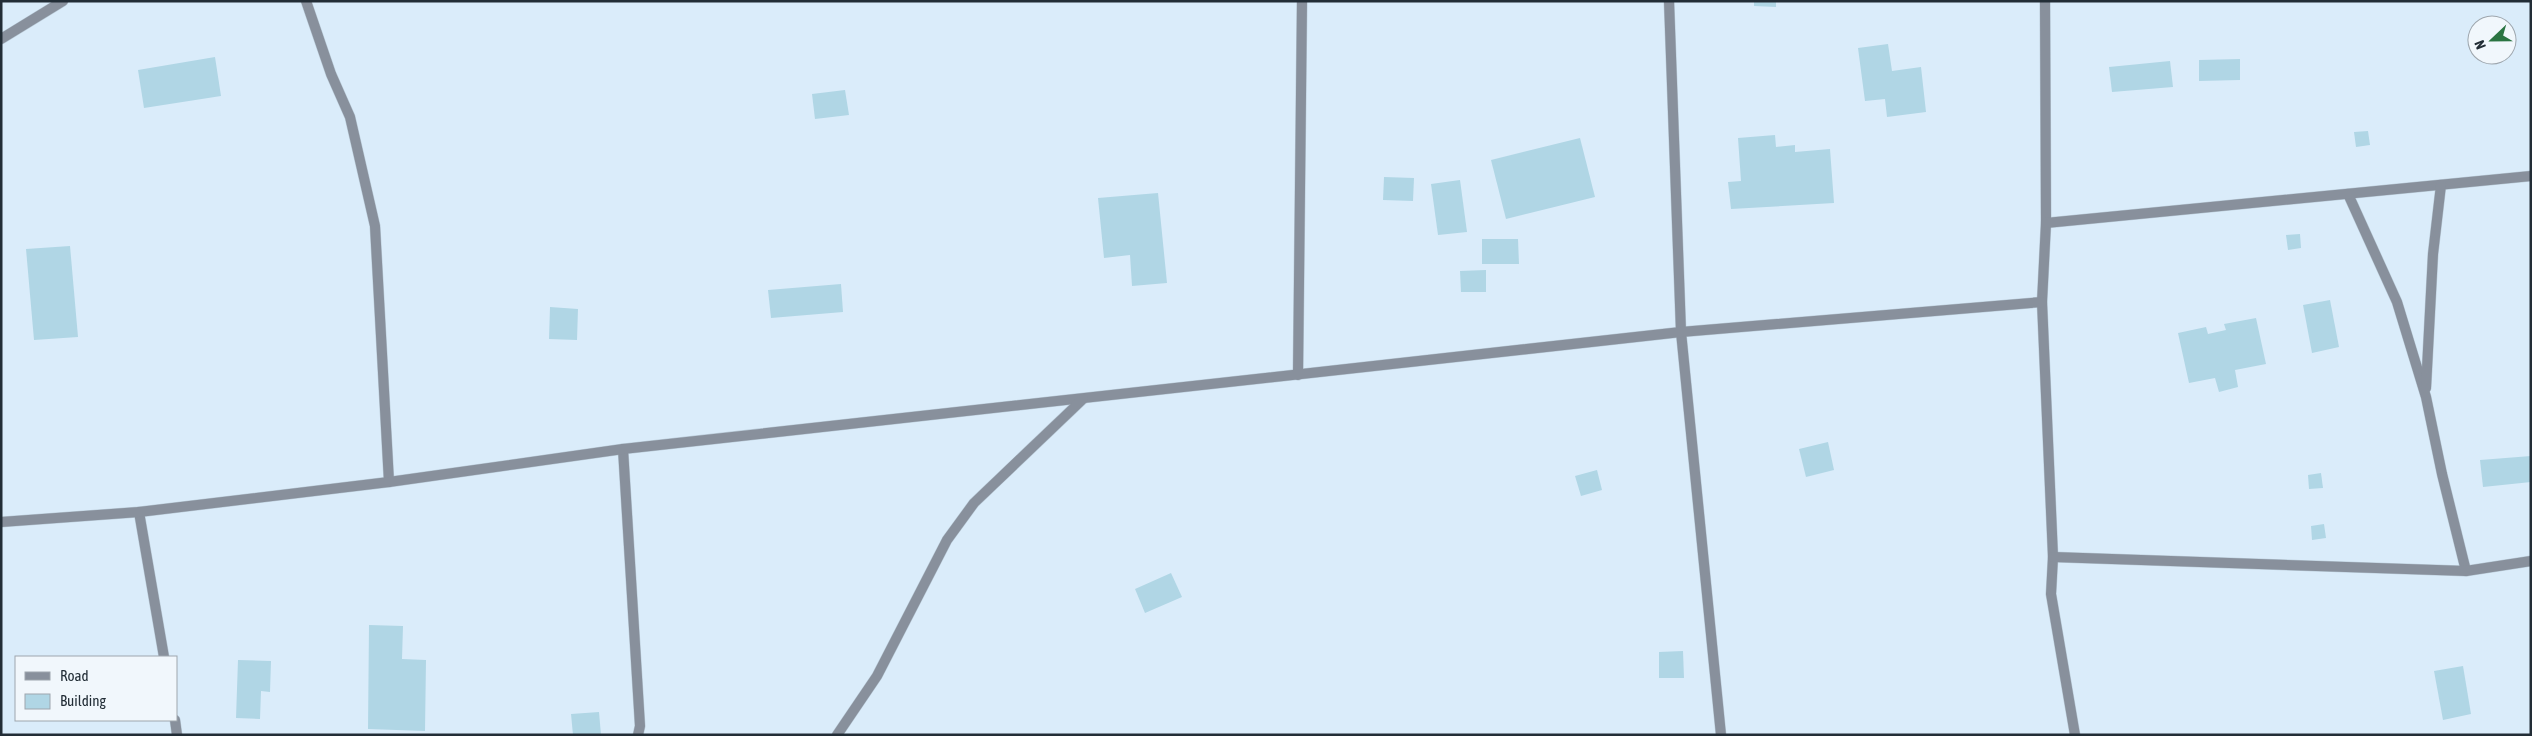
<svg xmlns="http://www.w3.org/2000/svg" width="2532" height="736" font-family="'Asap Condensed',sans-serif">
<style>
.building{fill:#b0d6e5}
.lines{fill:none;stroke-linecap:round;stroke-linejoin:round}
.minor-casing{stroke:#b9cad7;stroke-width:11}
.minor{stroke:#88909c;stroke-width:10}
</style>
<rect width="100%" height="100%" fill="#daecfa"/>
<g class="building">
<path d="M1754,1H1776V7L1754,6Z"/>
<path d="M1888,44L1892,71L1921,67L1926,112L1887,117L1885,99L1865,101L1858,48Z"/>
<path d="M215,57L221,96L144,108L138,70Z"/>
<path d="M2240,59V80L2199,81V60Z"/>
<path d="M2170,61L2173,87L2112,92L2109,67Z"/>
<path d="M845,90L849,115L815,119L812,94Z"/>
<path d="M2368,131L2370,145L2356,147L2354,132Z"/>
<path d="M1775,135L1776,147L1795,145V152L1830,149L1834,203L1731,209L1728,182L1741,181L1738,138Z"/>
<path d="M1580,138L1595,197L1506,219L1491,160Z"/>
<path d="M1384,177L1414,178L1413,201L1383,200Z"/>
<path d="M1460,180L1467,232L1438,235L1431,184Z"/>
<path d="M1158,193L1167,283L1132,286L1130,255L1104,258L1098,198Z"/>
<path d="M2300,234L2301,248L2288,250L2286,235Z"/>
<path d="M1482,239H1518L1519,264H1482Z"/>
<path d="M70,246L78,337L34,340L26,249Z"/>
<path d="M1486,270V292H1461L1460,271Z"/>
<path d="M841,284L843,312L771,318L768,290Z"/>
<path d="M2330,300L2339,347L2312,353L2303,305Z"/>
<path d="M550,307L578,309L577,340L549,339Z"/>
<path d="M2256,318L2266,364L2235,370L2238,387L2219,392L2215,378L2189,383L2178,333L2206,327L2208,334L2226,330L2224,324Z"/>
<path d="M1828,442L1834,470L1806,477L1799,449Z"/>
<path d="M2531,456V482L2483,487L2480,460Z"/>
<path d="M1597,470L1602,490L1581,496L1575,476Z"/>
<path d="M2321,473L2323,488L2309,489L2308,475Z"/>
<path d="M2324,524L2326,538L2312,540L2311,526Z"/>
<path d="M1171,573L1182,597L1145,613L1135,589Z"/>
<path d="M369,625L403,626L402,659L426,660L425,731L368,729Z"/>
<path d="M1683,651L1684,678H1659V652Z"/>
<path d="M238,660L271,661L270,692L261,691L260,719L236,718Z"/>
<path d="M2463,666L2471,714L2443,720L2434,671Z"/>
<path d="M599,712L601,735H573L571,714Z"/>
</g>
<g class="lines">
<defs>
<g id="minor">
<path d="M306,1L331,74L350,117L375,226L389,482"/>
<path d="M1669,1L1681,332L1721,735"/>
<path d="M2045,1L2046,223L2042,302L2053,557L2051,594L2075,735"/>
<path d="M1,39L63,1"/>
<path d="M2348,194L2397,302L2426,397L2442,474L2466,571"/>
<path d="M2046,223L2531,176"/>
<path d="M1298,375L1302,1"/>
<path d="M2426,388L2433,254L2441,185"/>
<path d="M623,449L640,726L638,735"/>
<path d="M139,512L164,657"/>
<path d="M1,522L139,512L389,482L623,449L1681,332L2042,302"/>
<path d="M2053,557L2466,571L2531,561"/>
<path d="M175,720L177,735"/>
<path d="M837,735L877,676L947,540L974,503L1083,399"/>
</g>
</defs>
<use href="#minor" class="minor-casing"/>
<use href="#minor" class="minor"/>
</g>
<rect width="2532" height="736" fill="none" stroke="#222d36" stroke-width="5"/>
<rect x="15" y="656" width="162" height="65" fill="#f1f7fc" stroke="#9ea6ad"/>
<rect x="25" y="672" width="25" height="8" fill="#88909c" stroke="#9ea6ad"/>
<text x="60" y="681" font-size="15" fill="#222d36">Road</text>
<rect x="25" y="694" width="25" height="15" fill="#b0d6e5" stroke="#9ea6ad"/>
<text x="60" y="706" font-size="15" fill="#222d36">Building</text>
<g transform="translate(2492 40) rotate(248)"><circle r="24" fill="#f1f7fc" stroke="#9ea6ad"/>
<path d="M0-4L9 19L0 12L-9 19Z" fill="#2a7442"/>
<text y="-8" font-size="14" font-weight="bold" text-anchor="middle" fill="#222d36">N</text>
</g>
</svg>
